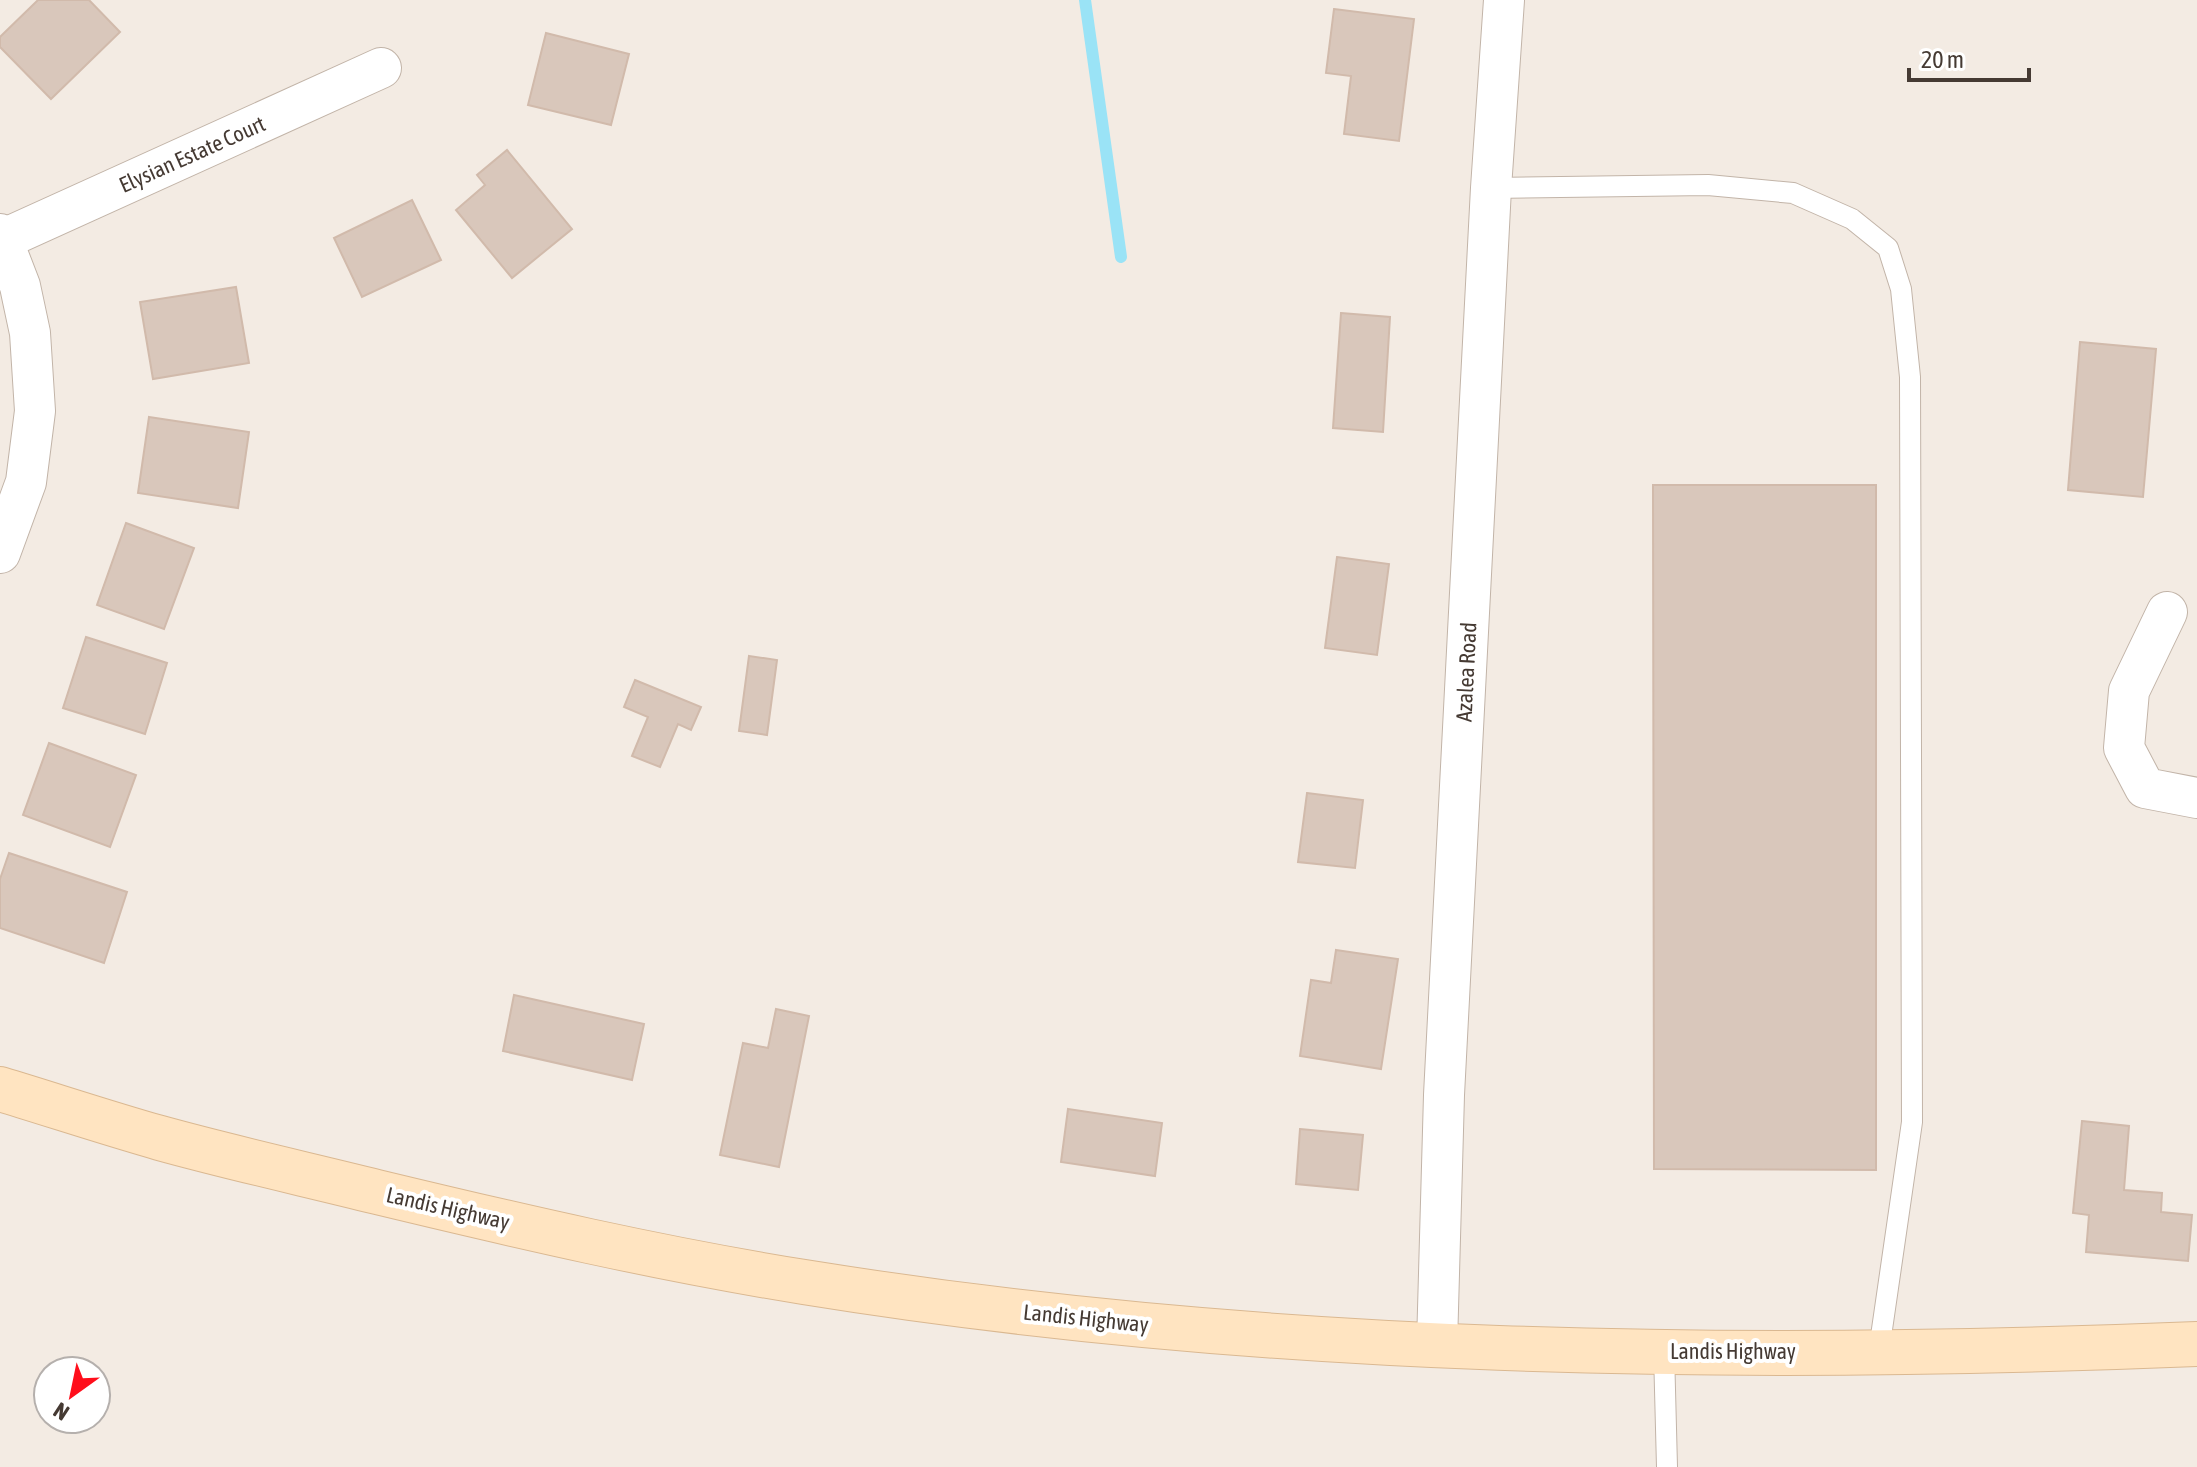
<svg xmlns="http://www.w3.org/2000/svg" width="2197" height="1467" font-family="'Asap Condensed',sans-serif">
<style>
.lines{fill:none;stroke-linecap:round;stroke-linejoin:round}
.stream{stroke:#9ae3f6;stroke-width:12}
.building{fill:#d9c7bb;stroke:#d1baab;stroke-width:2}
.lane-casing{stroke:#c2b4a8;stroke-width:22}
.street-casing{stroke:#c2b4a8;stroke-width:42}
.secondary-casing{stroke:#dab891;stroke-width:46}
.lane{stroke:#fff;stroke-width:20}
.street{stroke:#fff;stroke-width:40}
.secondary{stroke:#ffe4c1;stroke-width:44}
.labels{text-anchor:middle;stroke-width:8;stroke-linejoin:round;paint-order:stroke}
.street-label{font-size:22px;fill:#453a33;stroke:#fff}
</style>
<rect width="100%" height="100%" fill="#f3ebe3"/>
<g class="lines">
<path class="stream" d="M1085,0L1121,257"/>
</g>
<g class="building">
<path d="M38,0H89L120,32L51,99L0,47V37Z"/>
<path d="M1334,9L1414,19L1399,141L1344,134L1351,76L1326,73Z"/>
<path d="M546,33L629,54L611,125L528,105Z"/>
<path d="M507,150L572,229L512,278L456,210L485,185L477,175Z"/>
<path d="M412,200L441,260L362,297L334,238Z"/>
<path d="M236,287L249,363L153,379L140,302Z"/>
<path d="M1341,313L1390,317L1383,432L1333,428Z"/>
<path d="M2080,342L2156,349L2143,497L2068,490Z"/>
<path d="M149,417L249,432L238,508L138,493Z"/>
<path d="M1653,485H1876V1170L1654,1169Z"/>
<path d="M126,523L194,548L164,629L97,605Z"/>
<path d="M1337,557L1389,564L1377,655L1325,648Z"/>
<path d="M86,637L167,663L145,734L63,708Z"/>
<path d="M749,656L777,660L767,735L739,731Z"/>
<path d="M635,680L701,707L691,730L678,724L660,767L632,756L648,717L624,707Z"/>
<path d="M49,743L136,775L110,847L23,815Z"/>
<path d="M1307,793L1363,800L1355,868L1298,862Z"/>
<path d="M9,853L127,892L104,963L0,928V879Z"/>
<path d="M1336,950L1398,959L1381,1069L1300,1056L1311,980L1331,983Z"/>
<path d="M514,995L644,1024L632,1080L503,1051Z"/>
<path d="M776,1009L809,1016L779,1167L720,1155L743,1043L768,1048Z"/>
<path d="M1068,1109L1162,1123L1155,1176L1061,1162Z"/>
<path d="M2082,1121L2129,1126L2124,1190L2162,1193L2161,1212L2192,1215L2188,1261L2086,1252L2089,1215L2073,1213Z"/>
<path d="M1300,1129L1363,1135L1358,1190L1296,1184Z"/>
</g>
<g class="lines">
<defs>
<g id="lane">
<path d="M1491,188L1708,185L1793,193L1852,219L1888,248L1901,289L1910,377L1912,1122L1879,1350"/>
<path d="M1664,1351L1667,1467"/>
</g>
<g id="street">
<path d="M0,234L20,286L30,333L35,411L26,482L0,553"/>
<path d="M4,239L381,68"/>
<path d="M2167,612L2129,691L2124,748L2145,788L2197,798"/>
<path d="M1437,1345L1444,1095L1491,188L1504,0"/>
</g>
<path id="secondary" d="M0,1089C53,1105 107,1123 160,1138C232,1158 305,1174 377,1192C518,1226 660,1259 804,1282C1262,1356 1734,1363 2197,1344"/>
</defs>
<use href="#lane" class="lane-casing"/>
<use href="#street" class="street-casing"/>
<use href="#secondary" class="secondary-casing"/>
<use href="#lane" class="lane"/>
<use href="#street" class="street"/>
<use href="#secondary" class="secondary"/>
</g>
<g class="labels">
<g class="street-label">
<text transform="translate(192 154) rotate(-24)" y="8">Elysian Estate Court</text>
<text transform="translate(1466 672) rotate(-87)" y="8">Azalea Road</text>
<text transform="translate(448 1208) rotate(13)" y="8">Landis Highway</text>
<text transform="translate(1086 1318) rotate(6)" y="8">Landis Highway</text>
<text x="1733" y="1359">Landis Highway</text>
</g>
</g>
<g transform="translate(72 1395) rotate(213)"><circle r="38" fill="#ffffff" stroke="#b5b0ad" stroke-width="2"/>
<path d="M0-6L14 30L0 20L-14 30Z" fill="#ff0e1b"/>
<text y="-12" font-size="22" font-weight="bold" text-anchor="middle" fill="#453a33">N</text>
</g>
<path d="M1909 68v12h120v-12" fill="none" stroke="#453a33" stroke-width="4"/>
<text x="1921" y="68" font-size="24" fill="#453a33" stroke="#ffffff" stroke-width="6" paint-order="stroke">20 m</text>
</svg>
